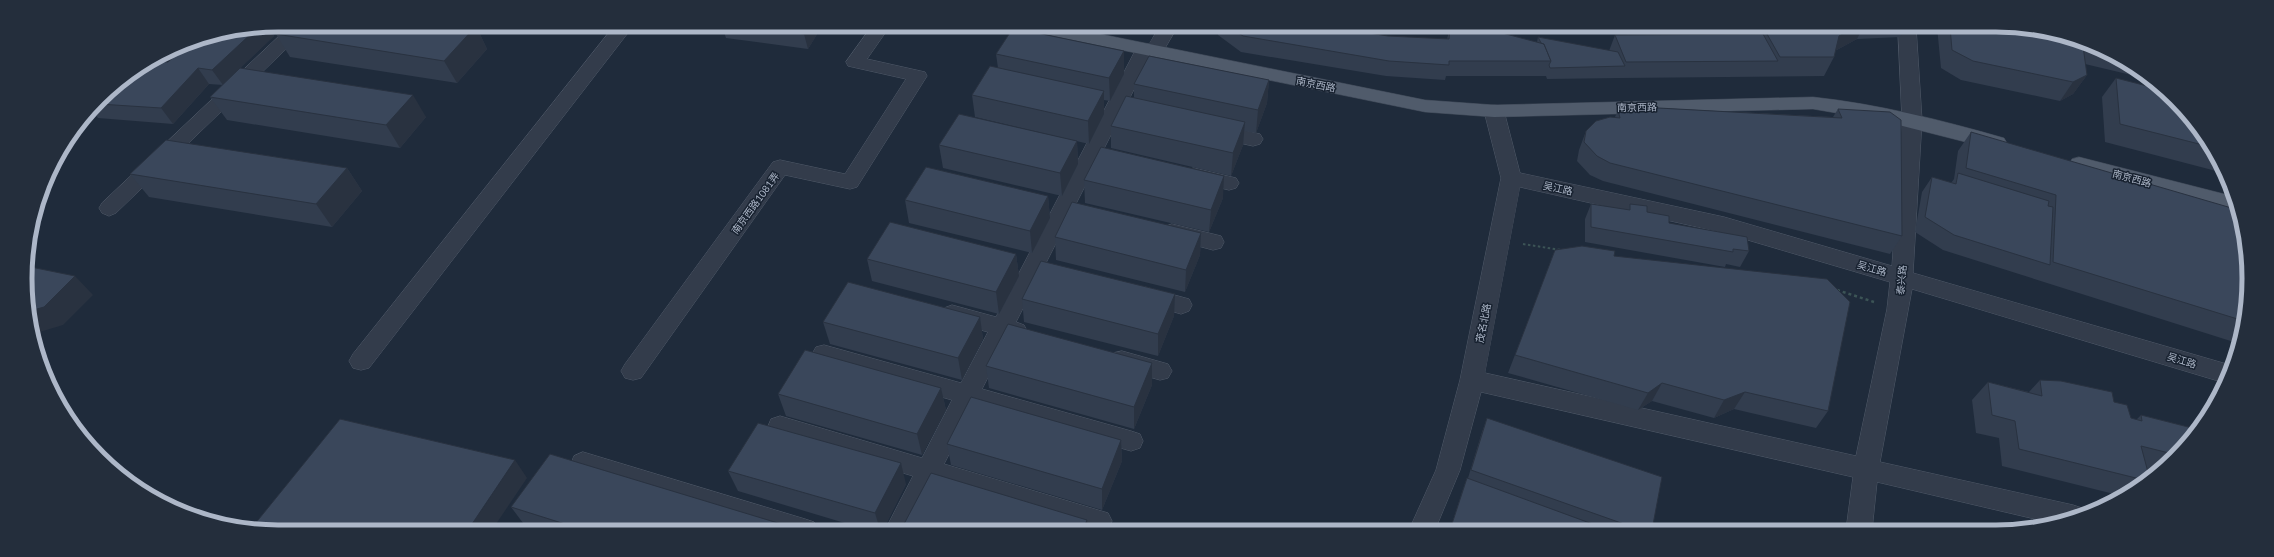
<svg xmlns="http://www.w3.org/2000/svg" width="2274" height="557" font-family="Lato,'Noto Sans SC',sans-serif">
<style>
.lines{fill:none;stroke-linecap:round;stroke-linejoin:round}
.minor-casing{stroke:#505a69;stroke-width:1}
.major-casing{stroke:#3c4655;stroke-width:1}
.path-far1{stroke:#3c5456;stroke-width:2;stroke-dasharray:2.5 2.5;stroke-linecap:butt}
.path{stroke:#3c5456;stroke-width:2.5;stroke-dasharray:3 3;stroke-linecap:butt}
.minor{fill:#333c4b;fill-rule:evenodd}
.major{fill:#505b6b;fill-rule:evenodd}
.wall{fill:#323d4e}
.shaded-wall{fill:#293240}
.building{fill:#3a475b;stroke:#293240}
.labels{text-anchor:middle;stroke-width:3;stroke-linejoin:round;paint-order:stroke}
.street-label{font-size:10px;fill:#adb7c8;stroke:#182230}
.rim{fill:none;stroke:#adb7c8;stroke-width:5}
</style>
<rect width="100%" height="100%" fill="#1f2b3b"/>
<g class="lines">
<defs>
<g id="minor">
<path d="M291,25H311L116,213L109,216L102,213L99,208L102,203Z"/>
<path d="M615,25H634L369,368L361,370L353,368L349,361L353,354Z"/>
<path d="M872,26H890L867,59L925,72L927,76L857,187L850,189L785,175L641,378L633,380L625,378L621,371L625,364L773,162L780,160L845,174L906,79L848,66L846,62Z"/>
<path d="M1160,26H1178L1161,55L1151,56L1016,322L1024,325L1027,331L1024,337L1016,340L1008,338L982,389L1131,431L1140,434L1143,441L1140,448L1131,451L974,406L944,464L1108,513L1112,521L1108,529L1091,530L935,483L911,530H885L913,476L771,433L768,426L771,419L780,416L922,458L952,400L816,361L812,354L816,347L824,345L961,383L988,332L944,320L941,314L944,308L952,305L996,317L1136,49L1138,45L1149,44Z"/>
<path d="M1898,27H1916L1922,120L1913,273L2230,365L2225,383L1912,289L1880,462L2073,505L2082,508L2084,513L2052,523L1877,482L1872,530H1846L1853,477L1481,392L1460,470L1435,530H1409L1436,470L1460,380L1501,178L1484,111L1487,106L1494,105L1501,106L1504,111L1520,173L1724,217L1892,266L1902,120ZM1520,187L1724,233L1890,282L1887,309L1856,456L1485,373Z"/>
<path d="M1215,124L1260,134L1263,139L1260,144L1253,146L1208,136L1205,131L1208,126Z"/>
<path d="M1194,168L1236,178L1239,183L1236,188L1229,190L1187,180L1184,175L1187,170Z"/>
<path d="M1172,224L1221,236L1224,242L1221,248L1213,250L1164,237L1161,232L1164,227Z"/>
<path d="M1145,287L1189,299L1192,305L1189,311L1181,314L1137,301L1134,295L1137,289Z"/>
<path d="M1122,351L1168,364L1172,371L1168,378L1160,380L1114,367L1110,360L1114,353Z"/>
<path d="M583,452L805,519L814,522L818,530H767L583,474L574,470L571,463L574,456Z"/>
</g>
<g id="major">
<path d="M1024,26H1061L1425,100L1494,105L1813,97C1878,104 1941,120 2004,138L2007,143L2004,148L1997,150L1883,121L1813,109L1494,117L1425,112L1033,32L1027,30Z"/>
<path d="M2079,157L2232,196L2240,212L2072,169L2069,164L2072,159Z"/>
</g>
</defs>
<use href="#minor" class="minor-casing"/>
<use href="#major" class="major-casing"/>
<path class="path-far1" d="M1523,244L1561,250"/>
<path class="path" d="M1837,290L1874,302"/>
<use href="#minor" class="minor"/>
<use href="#major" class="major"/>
</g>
<g class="wall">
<path d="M476,26L487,49L457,83L290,57L276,34Z"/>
<path d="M722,26H822L808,49L726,38Z"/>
<path d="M1219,26H1350V30L1388,36L1447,39L1450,28L1537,42L1538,37L1609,51L1615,35L1751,34L1754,27H1906L1900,37L1857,39L1835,51L1834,57L1824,76L1620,78L1547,79L1546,76H1446L1445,80L1386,76L1241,52L1218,35Z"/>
<path d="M269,27L274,36L240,68L426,117L400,148L227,120L210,97L223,85L209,84L173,124L98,118L93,112L111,88L168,62L189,43Z"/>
<path d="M1937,27H2029L2122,59L2144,78L2085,64L2087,75L2073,94L2060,101L1961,80L1941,68Z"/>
<path d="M996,54L1124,74L1110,101L1104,100V114L1089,144L975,117L972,95L998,68Z"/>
<path d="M2116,78L2197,124L2220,172L2105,142L2102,97Z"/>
<path d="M1269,80L1267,103L1256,133L1244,131L1243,145L1231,176L1111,148V126L1134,97V84Z"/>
<path d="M1640,107L1833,117L1838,109L1902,236L1890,254L1603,181L1590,175L1577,161L1579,150L1586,131L1615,117L1618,110L1638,111Z"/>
<path d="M1971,132L2247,312L2237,343L1943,250L1915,232L1922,192L1932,177L1951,183L1954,179L1958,151Z"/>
<path d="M1077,141L1078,164L1062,196L943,168L939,145Z"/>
<path d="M347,168L362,191L332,227L149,197L130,174Z"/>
<path d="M1084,180L1223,198L1209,232L1085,203Z"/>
<path d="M1048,196L1050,218L1032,253L909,223L905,200Z"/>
<path d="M1591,204L1628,210L1630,204L1669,223L1749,251L1740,267L1726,264L1725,267L1585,242V219Z"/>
<path d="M1201,233L1200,255L1185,292L1056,260L1055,237Z"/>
<path d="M1555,250L1614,256L1828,411L1816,428L1734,409L1714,418L1652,401L1638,410L1508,373Z"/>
<path d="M1016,254L1019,276L999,314L872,281L867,259Z"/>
<path d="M1175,294L1174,316L1158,356L1024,322L1022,299Z"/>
<path d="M980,317L983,339L962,380L830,344L823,322Z"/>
<path d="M986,366L1152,385L1134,429L989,388Z"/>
<path d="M2040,380L2114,402L2131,418L2136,420L2141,415L2196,429L2175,458L2155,472L2147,470L2149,476L2122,496L2002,466L1999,438L1976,433L1972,400L1988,382L2029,392Z"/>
<path d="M941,388L946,410L922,455L786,416L778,394Z"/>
<path d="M1487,418L1652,530H1450L1462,492L1467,478H1468L1482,432Z"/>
<path d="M1121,440L1122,461L1102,510L951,465L947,444Z"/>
<path d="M728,471L906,484L883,530H868L738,491Z"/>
<path d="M511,507L801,530H534L526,527Z"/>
<path d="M904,524L1088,530H906Z"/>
</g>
<g class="shaded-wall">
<path d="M476,26L487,49L457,83L444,61Z"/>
<path d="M809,26H822L808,49L804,34Z"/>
<path d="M269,27L274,36L223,85L212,70L255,30Z"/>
<path d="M1854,27H1863L1857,39L1829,54L1839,36Z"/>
<path d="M1124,51V74L1110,101L1109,78Z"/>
<path d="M198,68L209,84L173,124L161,108Z"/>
<path d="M2087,75L2073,94L2060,101L2073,82Z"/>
<path d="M1269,80L1267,103L1256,133L1258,110Z"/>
<path d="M1104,91V114L1089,144L1088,121Z"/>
<path d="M413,95L426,117L400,148L386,125Z"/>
<path d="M1245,122L1243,145L1231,176L1233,153Z"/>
<path d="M1077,141L1078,164L1062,196L1060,173Z"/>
<path d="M347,168L362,191L332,227L316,204Z"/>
<path d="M1224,176L1223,198L1209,232L1211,210Z"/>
<path d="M1048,196L1050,218L1032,253L1030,231Z"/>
<path d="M1201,233L1200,255L1185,292L1186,270Z"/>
<path d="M1016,254L1019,276L999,314L996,292Z"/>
<path d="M75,276L93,295L63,325L33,334L30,311Z"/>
<path d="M1175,294L1174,316L1158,356V334Z"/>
<path d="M980,317L983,339L962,380L958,358Z"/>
<path d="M1152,363V385L1134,429V407Z"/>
<path d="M1662,383L1652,401L1638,410L1648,393Z"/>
<path d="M941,388L946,410L922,455L917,434Z"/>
<path d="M1745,392L1734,409L1714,418L1724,400Z"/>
<path d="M1121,440L1122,461L1102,510V489Z"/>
<path d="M515,460L527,478L492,530H468Z"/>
<path d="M901,463L906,484L883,530H880L875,513Z"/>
<path d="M1087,520L1088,530H1083Z"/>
</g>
<g class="building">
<path d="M285,25H468L476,26L444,61L276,34Z"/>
<path d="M744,26H809L804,34Z"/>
<path d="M1228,26H1350V30L1388,36L1449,39L1450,28L1487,29L1544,44L1551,61H1449V65L1389,61L1243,36Z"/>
<path d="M1763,27H1854L1839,36L1834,57H1780Z"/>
<path d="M1950,27H2029L2083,46L2087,75L2073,82L1973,61L1952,50Z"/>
<path d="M1013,28L1124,51L1109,78L996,54Z"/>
<path d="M255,30L212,70L198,68L161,108L99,104L111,88L154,61L168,62L189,43Z"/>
<path d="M1763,34L1778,61L1626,62L1615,35Z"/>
<path d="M1538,37L1618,52L1625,66L1550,68L1549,65L1551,61L1544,44L1541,43Z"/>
<path d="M1149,56L1269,80L1258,110L1134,84Z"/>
<path d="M990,66L1104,91L1088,121L972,95Z"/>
<path d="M240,68L413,95L386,125L210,97Z"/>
<path d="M2116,78L2155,88L2197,124L2207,146L2120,124Z"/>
<path d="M1126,96L1245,122L1233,153L1111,126Z"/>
<path d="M1640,107L1842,118L1838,109L1890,112L1901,120L1902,236L1610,163L1597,156L1584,142L1586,131L1596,121L1610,117L1620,118L1618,110L1641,111Z"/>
<path d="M959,114L1077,141L1060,173L939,145Z"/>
<path d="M1971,132L2235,209L2236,217L2241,218L2247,312L2244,321L2053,262L2056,195L1966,168Z"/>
<path d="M166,140L347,168L316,204L130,174Z"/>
<path d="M1101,147L1224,176L1211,210L1084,180Z"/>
<path d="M926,167L1048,196L1030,231L905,200Z"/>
<path d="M1958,173L2049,201L2048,206L2053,207L2050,265L1954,235L1925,217L1932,177L1956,184Z"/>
<path d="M1072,202L1201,233L1186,270L1055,237Z"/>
<path d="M1591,204L1630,210V204L1647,206V212L1669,216V223L1747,237L1749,251L1733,249V252L1591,227Z"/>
<path d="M890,222L1016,254L996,292L867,259Z"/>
<path d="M1582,246L1615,251L1614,256L1827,279L1850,302L1828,411L1745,392L1724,400L1662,383L1648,393L1515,355L1555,250Z"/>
<path d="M1041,261L1175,294L1158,334L1022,299Z"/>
<path d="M26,266L75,276L44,307L30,311Z"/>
<path d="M848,282L980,317L958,358L823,322Z"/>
<path d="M1008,324L1152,363L1134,407L986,366Z"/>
<path d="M805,350L941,388L917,434L778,394Z"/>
<path d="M2040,380L2061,381L2112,392L2114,402L2127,405L2131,418L2142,421L2141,415L2196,429L2177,455L2141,446L2149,476L2144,480L2019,449L2015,421L1992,415L1988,382L2042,396Z"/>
<path d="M971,397L1121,440L1102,489L947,444Z"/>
<path d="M1487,418L1662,477L1652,530H1641L1471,470Z"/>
<path d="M340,419L515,460L468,530H250Z"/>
<path d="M758,423L901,463L875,513L728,471Z"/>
<path d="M550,454L801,530H584L511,507Z"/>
<path d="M931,473L1087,520L1083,530H922L904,524Z"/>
<path d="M1467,478L1609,530H1450Z"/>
</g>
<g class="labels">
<g class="street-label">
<text transform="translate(1316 84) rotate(11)" y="4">南京西路</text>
<text transform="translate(1637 107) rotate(-1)" y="4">南京西路</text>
<text transform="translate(2132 178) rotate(15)" y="4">南京西路</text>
<text transform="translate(1558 188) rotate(12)" y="4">吴江路</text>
<text transform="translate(755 203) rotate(-54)" y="4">南京西路1081弄</text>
<text transform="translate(1872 268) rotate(16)" y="4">吴江路</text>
<text transform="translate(1901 280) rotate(-85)" y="4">泰兴路</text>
<text transform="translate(1483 323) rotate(-79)" y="4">茂名北路</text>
<text transform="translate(2182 360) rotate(17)" y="4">吴江路</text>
</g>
</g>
<path d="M0 0H2274V557H0ZM278 32H1996A246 246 0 0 1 2242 278V279A246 246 0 0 1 1996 525H278A246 246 0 0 1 32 279V278A246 246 0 0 1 278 32Z" fill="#242e3c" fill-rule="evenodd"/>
<path class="rim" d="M278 32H1996A246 246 0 0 1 2242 278V279A246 246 0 0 1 1996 525H278A246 246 0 0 1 32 279V278A246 246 0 0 1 278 32Z"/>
</svg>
